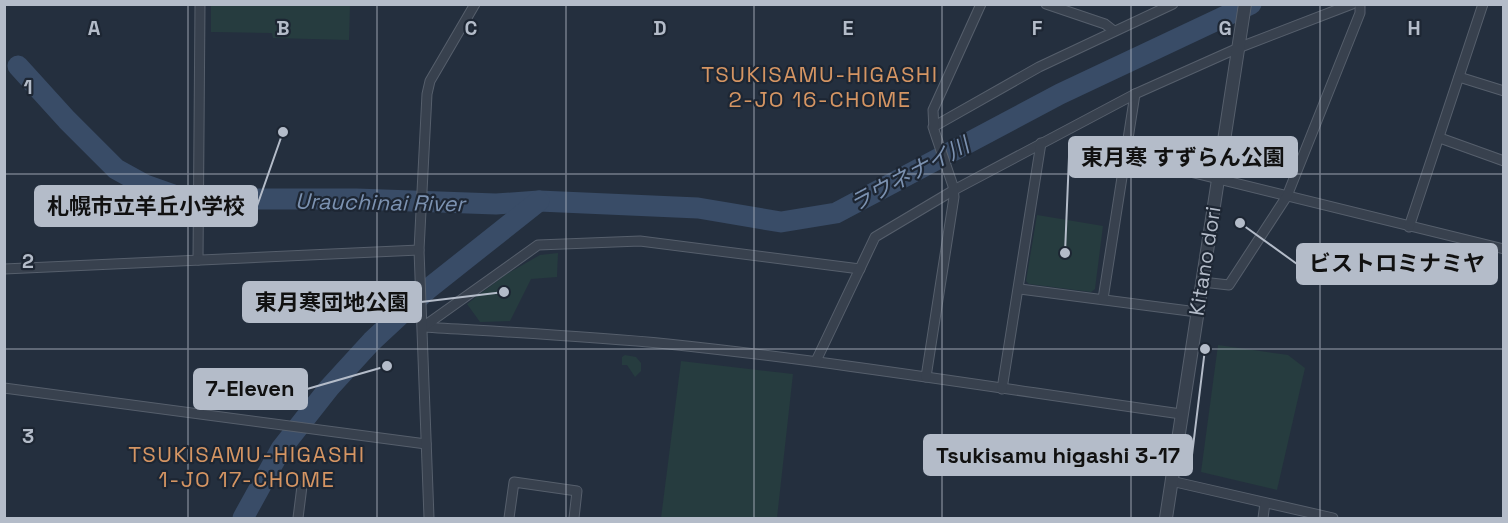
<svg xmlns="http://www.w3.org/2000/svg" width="1508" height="523" font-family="'Space Grotesk','Noto Sans JP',sans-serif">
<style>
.green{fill:#263c3f}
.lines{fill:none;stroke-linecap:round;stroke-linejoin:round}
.river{stroke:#394c67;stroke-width:21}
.minor-casing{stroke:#565f6c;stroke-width:11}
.tertiary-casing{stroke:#565f6c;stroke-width:14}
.minor{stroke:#38414e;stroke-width:9}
.tertiary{stroke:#38414e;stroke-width:12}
.grid{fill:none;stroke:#b4bcc9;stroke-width:1.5;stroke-opacity:0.55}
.labels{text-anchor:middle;stroke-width:4.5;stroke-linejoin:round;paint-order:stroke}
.street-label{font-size:21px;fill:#b4bcc9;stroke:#1d2633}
.neighbourhood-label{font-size:22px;letter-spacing:1.5px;fill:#d59563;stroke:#1d2633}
.water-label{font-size:22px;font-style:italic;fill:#7c92b1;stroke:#1d2633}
.grid-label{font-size:20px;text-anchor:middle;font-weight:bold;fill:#b4bcc9;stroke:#1d2633;stroke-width:4.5;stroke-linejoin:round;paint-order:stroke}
.leader{fill:none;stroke:#b4bcc9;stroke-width:2}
.callout-dot{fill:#b4bcc9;stroke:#1d2633;stroke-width:2}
.callout{fill:#b4bcc9;stroke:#b4bcc9;stroke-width:2}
.callout-label{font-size:22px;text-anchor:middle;font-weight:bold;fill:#111}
</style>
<rect width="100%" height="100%" fill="#242f3e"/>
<g class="green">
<path d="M211,5H350L349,40L273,38L272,33L211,32Z"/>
<path d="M1037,215L1103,226L1095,289L1091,292L1029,284L1026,281Z"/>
<path d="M558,253L557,277L531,279L510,321L480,322L467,304L505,275L540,255Z"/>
<path d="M1218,345L1288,355L1305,368L1277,490L1201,472Z"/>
<path d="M625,355L636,357L641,363V371L635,377L627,365H622V357Z"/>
<path d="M681,361L793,374L777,518H661Z"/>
</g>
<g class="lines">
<g class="river">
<path d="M18,66L67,120L116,169L145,185L176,196L216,199H356L496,204L539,201L698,208L781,222L836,213L1060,94L1251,4"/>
<path d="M243,518L281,449L329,388L372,341L428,289L539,201"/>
</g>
<defs>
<g id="minor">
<path d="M1046,4L1105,24L1114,31"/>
<path d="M1459,77L1504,91"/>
<path d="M933,127L1039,67L1173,4"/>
<path d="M1440,138L1504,161"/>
<path d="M1125,156L1504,249"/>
<path d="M1409,227L1483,4"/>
<path d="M198,260L200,4"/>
<path d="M4,269L419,250"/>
<path d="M1202,282L1229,285L1287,196L1360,13V4"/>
<path d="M1020,289L1197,312"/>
<path d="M1103,299L1135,94"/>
<path d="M423,327C504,332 586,336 668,344C839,362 1010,390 1181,414"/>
<path d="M423,327L538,245L640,241L860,269"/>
<path d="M816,361L875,237L954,190L1135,94L1238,48L1352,4"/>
<path d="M926,377L954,197L953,186L934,130L933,110L981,4"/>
<path d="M4,388L426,444"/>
<path d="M1002,389L1041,143"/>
<path d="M1171,481L1333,518"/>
<path d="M298,518L302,486"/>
<path d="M429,518L419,250L427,94L430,81L475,4"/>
<path d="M509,518L514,482L577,491L574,518"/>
<path d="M1263,518L1265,503"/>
</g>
<path id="tertiary" d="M1166,518L1245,4"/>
</defs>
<use href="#minor" class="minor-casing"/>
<use href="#tertiary" class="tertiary-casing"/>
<use href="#minor" class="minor"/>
<use href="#tertiary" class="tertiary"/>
</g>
<path class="grid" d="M188,4V518M377,4V518M566,4V518M754,4V518M942,4V518M1131,4V518M1320,4V518M4,174H1504M4,349H1504"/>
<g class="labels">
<g class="street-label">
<text transform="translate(1205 261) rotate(-81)" y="7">Kitano dori</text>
</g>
<g class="neighbourhood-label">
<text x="820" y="82">TSUKISAMU-HIGASHI<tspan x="820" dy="25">2-JO 16-CHOME</tspan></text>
<text x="247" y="462">TSUKISAMU-HIGASHI<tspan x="247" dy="25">1-JO 17-CHOME</tspan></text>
</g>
<g class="water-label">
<text transform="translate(909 174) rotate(-28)" y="8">ラウネナイ川</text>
<text transform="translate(380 202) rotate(1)" y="8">Urauchinai River</text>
</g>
</g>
<g class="grid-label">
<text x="94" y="35">A</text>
<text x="283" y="35">B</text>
<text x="471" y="35">C</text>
<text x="660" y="35">D</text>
<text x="848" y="35">E</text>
<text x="1037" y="35">F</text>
<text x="1225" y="35">G</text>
<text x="1414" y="35">H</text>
<text x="28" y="94">1</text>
<text x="28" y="268">2</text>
<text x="28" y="443">3</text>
</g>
<path class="leader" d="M1065 253L1069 157M283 132L257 206M1240 223L1297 264M504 292L421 302M387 366L307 389M1205 349L1192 455"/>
<g class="callout-dot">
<circle cx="1065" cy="253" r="6"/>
<circle cx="283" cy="132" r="6"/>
<circle cx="1240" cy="223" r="6"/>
<circle cx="504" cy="292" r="6"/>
<circle cx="387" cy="366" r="6"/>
<circle cx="1205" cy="349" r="6"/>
</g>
<g class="callout">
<rect x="1069" y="137" width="228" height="40" rx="6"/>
<rect x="35" y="186" width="222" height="40" rx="6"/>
<rect x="1297" y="244" width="200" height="40" rx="6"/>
<rect x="243" y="282" width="178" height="40" rx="6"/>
<rect x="194" y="369" width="113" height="40" rx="6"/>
<rect x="924" y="435" width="268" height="40" rx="6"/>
</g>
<g class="callout-label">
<text x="1183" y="165">東月寒 すずらん公園</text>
<text x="146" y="214">札幌市立羊丘小学校</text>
<text x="1397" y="271">ビストロミナミヤ</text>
<text x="332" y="310">東月寒団地公園</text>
<text x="250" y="396">7-Eleven</text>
<text x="1058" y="463">Tsukisamu higashi 3-17</text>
</g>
<rect width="1508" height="523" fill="none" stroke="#b4bcc9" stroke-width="12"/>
</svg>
